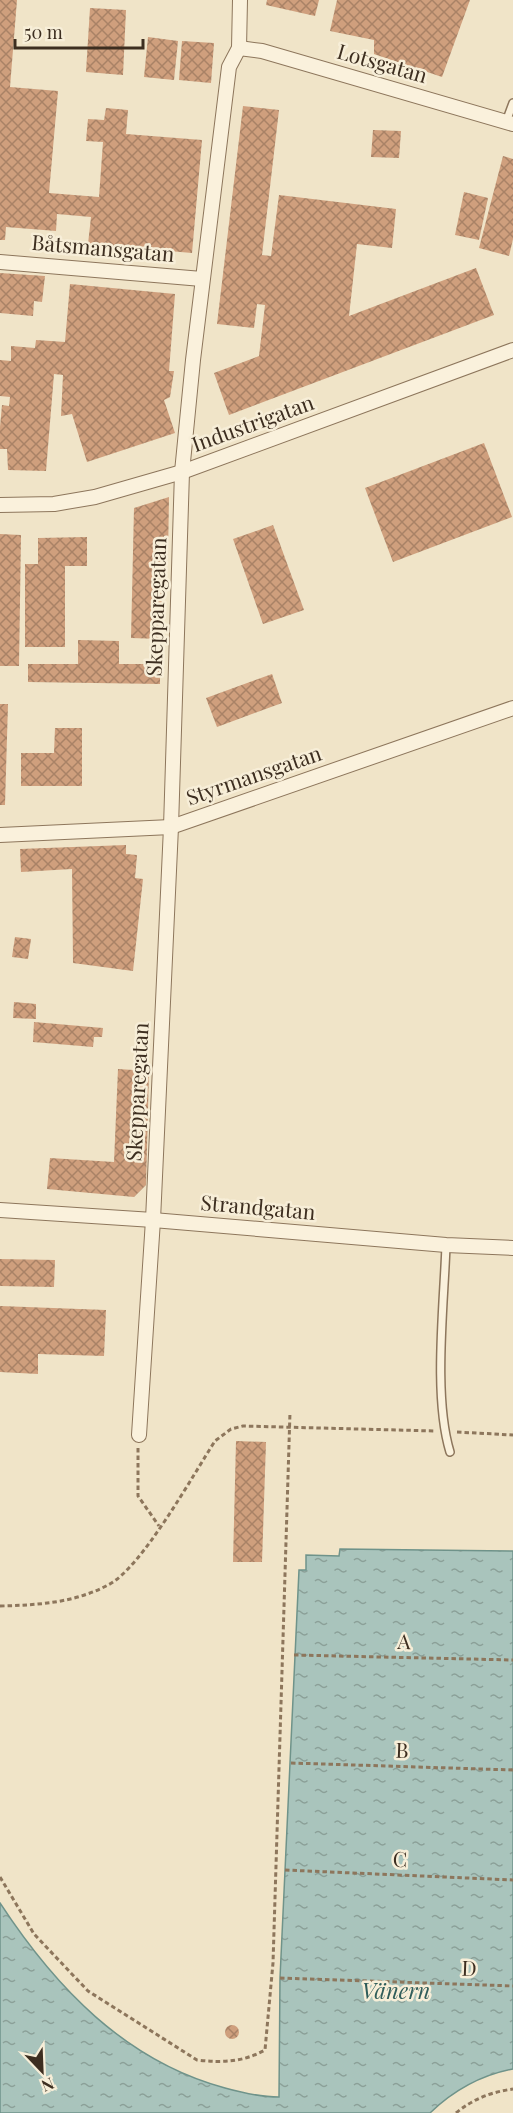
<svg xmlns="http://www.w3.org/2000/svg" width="513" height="2113" font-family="'Playfair Display',serif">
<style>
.water{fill:url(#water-ripples);stroke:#6f938a;stroke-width:1.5}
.building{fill:url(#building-cross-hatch)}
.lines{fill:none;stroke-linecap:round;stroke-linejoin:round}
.lane-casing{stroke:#8d765c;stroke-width:10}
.street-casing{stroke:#8d765c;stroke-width:16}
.path{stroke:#8d765c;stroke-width:3;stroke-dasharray:4.5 3;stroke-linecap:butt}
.lane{stroke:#faf1dc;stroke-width:7}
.street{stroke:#faf1dc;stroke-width:14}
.labels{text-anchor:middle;stroke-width:5;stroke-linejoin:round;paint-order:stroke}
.street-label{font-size:21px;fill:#3d2e20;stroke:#f7eed8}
.water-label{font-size:22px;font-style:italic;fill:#2f5d5a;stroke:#f7eed8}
</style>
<defs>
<pattern id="water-ripples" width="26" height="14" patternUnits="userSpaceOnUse" patternTransform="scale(1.5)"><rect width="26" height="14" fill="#a9c4bc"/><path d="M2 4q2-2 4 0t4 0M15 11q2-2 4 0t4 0" fill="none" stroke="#8ba098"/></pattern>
<pattern id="building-cross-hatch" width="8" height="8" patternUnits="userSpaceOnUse" patternTransform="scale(1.5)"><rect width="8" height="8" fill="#cf9f7d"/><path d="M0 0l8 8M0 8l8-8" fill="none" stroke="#a98266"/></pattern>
</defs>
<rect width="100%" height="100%" fill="#f0e4c8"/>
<path class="water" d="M340,1549L513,1551V2069C481,2075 453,2091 430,2113H0V1903C55,1987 125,2061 225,2088C243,2093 260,2097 279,2097L280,1978L299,1570H306V1555L339,1556Z"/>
<g class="building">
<path d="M0,0H17L10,87L58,91L49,193L99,197L103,142L86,141L88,119L104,120L106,108L128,110L126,134L202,140L192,253L88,244L91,217L57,214L56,231L6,227L5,240H0Z"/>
<path d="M267,0H319L315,16L266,5Z"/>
<path d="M337,0H470L442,77L374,54V40L330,31Z"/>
<path d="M90,8L126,10L123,75L86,72Z"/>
<path d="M148,37L178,41L174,80L144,77Z"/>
<path d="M182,41L214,43L211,83L179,80Z"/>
<path d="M243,106L279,110L262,255L271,256L279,195L396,209L392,248L357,244L349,316L476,268L494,315L229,415L214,373L259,356L265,305L257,304L254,328L217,324Z"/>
<path d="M373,130L401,131L399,158L371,157Z"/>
<path d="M503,156L513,159V239L509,256L479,248Z"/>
<path d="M464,192L488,198L479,240L455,235Z"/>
<path d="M0,273L45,276L42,302L34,301L33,316L0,313Z"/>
<path d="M70,284L175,294L169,371H174L170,397L164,400L175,433L87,462L72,414L61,416L63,375L54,374L46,471L8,470L7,449H0V427L2,405L9,406L10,397L0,396V360L11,361V346L35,348L36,340L65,342Z"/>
<path d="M484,443L512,517L393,562L365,488Z"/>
<path d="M169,497L168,558H163L161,639L131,638L134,508Z"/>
<path d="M273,525L304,610L263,624L233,539Z"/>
<path d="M0,534L21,535L19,666H0Z"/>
<path d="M87,537V566H65V647H25V564H38V538Z"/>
<path d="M78,640L119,641V664H160V684L28,682V664H78Z"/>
<path d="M272,674L282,703L217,727L206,698Z"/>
<path d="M0,704H8L5,805H0Z"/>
<path d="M55,728H82V786H21V753H54Z"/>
<path d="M126,845V854L137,855L135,878L143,879L133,971L73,963L72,869L21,872L20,849Z"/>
<path d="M15,937L31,939L28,959L12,957Z"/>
<path d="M14,1002L36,1004V1019L13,1018Z"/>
<path d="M34,1022L103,1028L102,1037H94L93,1047L33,1042Z"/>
<path d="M118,1069L149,1071L146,1185L134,1197L47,1189L50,1158L114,1162Z"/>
<path d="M0,1259L55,1260L54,1287L0,1286Z"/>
<path d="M0,1306L106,1310L104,1356L38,1354V1374L0,1372Z"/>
<path d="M236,1441L266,1442L262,1562H233Z"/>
<circle cx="232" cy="2032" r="7"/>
</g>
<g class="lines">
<defs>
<g id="lane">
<path d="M506,122L513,103"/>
<path d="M446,1245C444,1305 433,1396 450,1452"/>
</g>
<g id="street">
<path d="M239,48L262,51L513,124"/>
<path d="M0,262L202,279"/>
<path d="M0,505L54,504L95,497L182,472L513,350"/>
<path d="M0,835L171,827L513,708"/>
<path d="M0,1210L153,1220L446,1245L513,1248"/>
<path d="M139,1435L153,1220L171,827L182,472L193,360L229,67L239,48L240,0"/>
</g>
</defs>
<use href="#lane" class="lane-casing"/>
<use href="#street" class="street-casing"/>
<g class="path">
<path d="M457,1432L513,1435"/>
<path d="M138,1448V1496L159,1526"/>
<path d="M0,1606C38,1605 74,1603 108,1585C141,1569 193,1475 215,1441L231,1429L243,1426L435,1431"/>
<path d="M294,1655L513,1660"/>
<path d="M291,1763L513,1770"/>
<path d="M285,1870L513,1880"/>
<path d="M0,1877L34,1934L88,1991L197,2060C223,2063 243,2062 265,2050L273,1963L290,1412"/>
<path d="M280,1978L513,1986"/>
<path d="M456,2113C473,2099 491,2092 513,2089"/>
</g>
<use href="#lane" class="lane"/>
<use href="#street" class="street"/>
</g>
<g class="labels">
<g class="street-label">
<text transform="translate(382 64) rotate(16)" y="7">Lotsgatan</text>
<text transform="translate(103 249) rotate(5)" y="7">Båtsmansgatan</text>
<text transform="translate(253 424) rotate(-20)" y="7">Industrigatan</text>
<text transform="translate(157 607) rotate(-88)" y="7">Skepparegatan</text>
<text transform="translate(254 776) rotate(-19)" y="7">Styrmansgatan</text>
<text transform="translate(138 1092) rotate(-87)" y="7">Skepparegatan</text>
<text transform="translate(258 1208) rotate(5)" y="7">Strandgatan</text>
<text transform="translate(404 1642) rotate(1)" y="7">A</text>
<text transform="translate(402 1751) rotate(2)" y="7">B</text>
<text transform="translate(400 1860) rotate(2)" y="7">C</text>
<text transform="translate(469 1969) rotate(2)" y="7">D</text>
</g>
<g class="water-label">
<text x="396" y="1999">Vänern</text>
</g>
</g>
<g transform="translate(42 2071) rotate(157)" stroke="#f7eed8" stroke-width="4.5" paint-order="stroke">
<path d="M0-4.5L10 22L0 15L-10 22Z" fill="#3d2e20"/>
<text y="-9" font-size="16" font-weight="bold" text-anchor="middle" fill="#3d2e20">N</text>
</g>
<path d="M15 39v9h128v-9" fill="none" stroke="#3d2e20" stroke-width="3"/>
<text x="24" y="39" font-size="18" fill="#3d2e20" stroke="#f7eed8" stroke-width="4.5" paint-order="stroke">50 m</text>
</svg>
